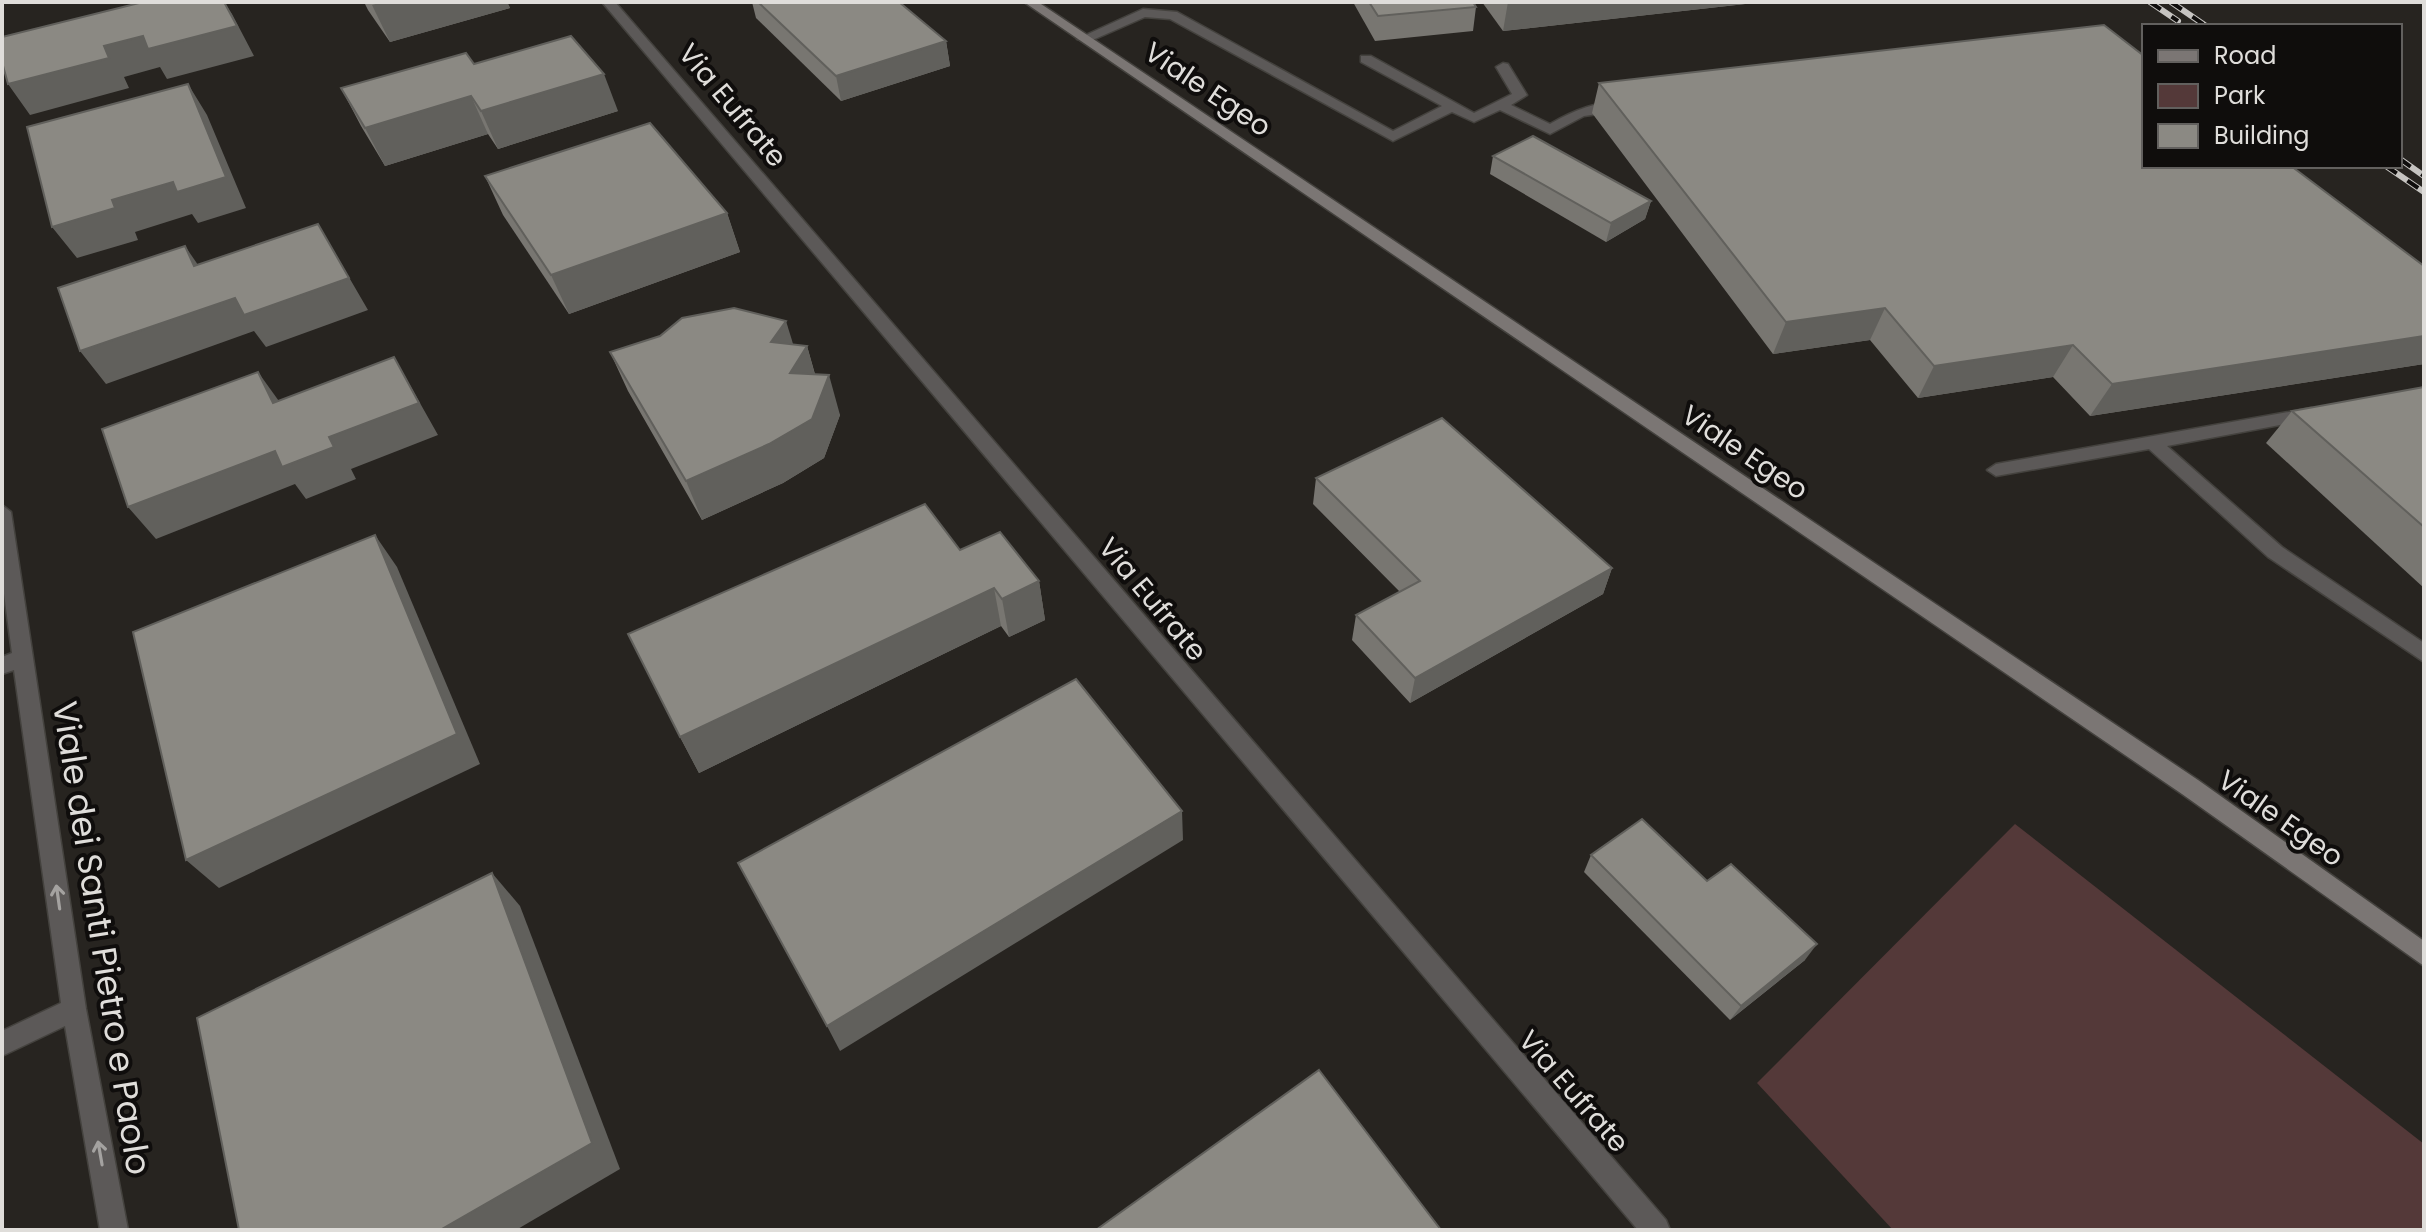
<svg xmlns="http://www.w3.org/2000/svg" width="2426" height="1232" font-family="Poppins,sans-serif">
<style>
.green{fill:#543939}
.lines{fill:none;stroke-linecap:round;stroke-linejoin:round}
.lane-casing{stroke:#44423e;stroke-width:3}
.street-casing{stroke:#44423e;stroke-width:3}
.secondary-casing{stroke:#44423e;stroke-width:3}
.lane{fill:#5c5958;fill-rule:evenodd}
.street{fill:#5c5958;fill-rule:evenodd}
.secondary{fill:#7b7674;fill-rule:evenodd}
.rail-casing{stroke:#c6c4c1;stroke-width:6}
.rail{stroke:#0f0d0c;stroke-width:4;stroke-dasharray:13;stroke-linecap:butt}
.wall{fill:#787671}
.shaded-wall{fill:#61605c}
.building{fill:#8b8983;stroke:#61605c;stroke-width:2}
.oneway{stroke:#a4a2a0}
.labels{text-anchor:middle;stroke-width:8;stroke-linejoin:round;paint-order:stroke}
.street-label{font-size:28px;fill:#dfddda;stroke:#0f0d0c}
.near-street-label{font-size:34px;fill:#dfddda;stroke:#0f0d0c}
</style>
<rect width="100%" height="100%" fill="#272420"/>
<path class="green" d="M2015,824L2424,1144V1230H1893L1757,1083Z"/>
<g class="lines">
<defs>
<g id="lane">
<path d="M1143,9L1177,12L1393,131L1442,106L1361,62V56H1371L1474,113L1512,94L1496,67L1503,63L1508,64L1527,95L1511,105L1550,124C1567,114 1607,94 1626,107L1619,111L1584,116L1550,134L1500,110L1474,122L1452,112L1393,141L1170,19L1145,17L1088,42L1077,39Z"/>
<path d="M2311,408L2317,410L2320,414L2317,418L2167,446L2282,547L2424,643V662L2268,557L2149,449L1996,476L1987,470L1996,464Z"/>
</g>
<g id="street">
<path d="M602,2H615L1666,1220L1670,1230H1638Z"/>
<path d="M2,505L11,512L86,1009L128,1230H100L65,1026L2,1056V1031L61,1003L14,670L2,674V657L12,653L2,579Z"/>
</g>
<path id="secondary" d="M1024,2H1038L2198,780L2424,941V966L2182,794Z"/>
</defs>
<use href="#lane" class="lane-casing"/>
<use href="#street" class="street-casing"/>
<use href="#secondary" class="secondary-casing"/>
<use href="#lane" class="lane"/>
<use href="#street" class="street"/>
<use href="#secondary" class="secondary"/>
<defs>
<g id="rail">
<path d="M2150,2L2178,21"/>
<path d="M2171,2L2206,26"/>
<path d="M2400,159L2424,176"/>
<path d="M2386,166L2424,192"/>
</g>
</defs>
<use href="#rail" class="rail-casing"/>
<use href="#rail" class="rail"/>
</g>
<g class="wall">
<path d="M364,2H507L510,8L390,42L368,10Z"/>
<path d="M752,2H899L946,41L950,66L841,101L756,18Z"/>
<path d="M1353,2H1473L1476,7L1473,31L1375,41Z"/>
<path d="M1482,2H1763L1503,31Z"/>
<path d="M474,64L618,111L498,149L488,134L385,166L361,126L341,88Z"/>
<path d="M1599,83L2424,266V364L2090,416L2053,377L1918,398L1870,340L1773,354L1592,113Z"/>
<path d="M1493,156L1651,201L1645,219L1606,242L1490,174Z"/>
<path d="M485,176L727,213L740,252L569,314L503,215Z"/>
<path d="M660,336L807,346L815,374L840,415L824,458L783,483L702,520L628,391L610,352Z"/>
<path d="M2424,387V588L2266,443L2292,411Z"/>
<path d="M1316,478L1612,568L1603,594L1410,703L1352,640L1356,615L1400,592L1313,504Z"/>
<path d="M960,550L1039,581L1045,620L1009,637L1001,626L699,773L680,737Z"/>
<path d="M1591,855L1707,881L1805,960L1730,1020L1584,872Z"/>
</g>
<g class="shaded-wall">
<path d="M224,2L232,14L254,56L167,79L160,67L124,77L129,88L30,115L8,84L104,46Z"/>
<path d="M383,2H507L510,8L390,42L372,5Z"/>
<path d="M1508,2H1763L1503,31Z"/>
<path d="M946,41L950,66L841,101L836,76Z"/>
<path d="M604,74L618,111L498,149L481,111Z"/>
<path d="M188,84L207,115L246,208L198,223L192,214L135,232L138,240L77,258L52,227L112,200L173,182Z"/>
<path d="M471,96L488,134L385,166L365,128Z"/>
<path d="M1651,201L1645,219L1606,242L1611,223Z"/>
<path d="M727,213L740,252L569,314L551,275Z"/>
<path d="M318,224L368,310L266,347L254,331L106,384L80,351Z"/>
<path d="M185,246L207,278L194,266Z"/>
<path d="M1885,308L1870,340L1773,354L1786,322Z"/>
<path d="M786,321L798,360L771,342Z"/>
<path d="M2424,336V364L2090,416L2112,384Z"/>
<path d="M2073,345L2053,377L1918,398L1934,366Z"/>
<path d="M807,346L818,386L790,373Z"/>
<path d="M394,357L438,435L351,469L356,479L306,499L295,484L156,539L128,507L275,451L329,437Z"/>
<path d="M258,372L281,404L273,403Z"/>
<path d="M829,375L840,415L824,458L783,483L702,520L686,481Z"/>
<path d="M375,535L397,567L480,764L219,888L186,860Z"/>
<path d="M1612,568L1603,594L1410,703L1415,678Z"/>
<path d="M1039,581L1045,620L1009,637L1002,599Z"/>
<path d="M994,588L1001,626L699,773L680,737Z"/>
<path d="M1182,811L1183,840L840,1051L827,1026Z"/>
<path d="M492,873L520,906L620,1169L516,1230H440Z"/>
<path d="M1817,944L1805,960L1730,1020L1741,1006Z"/>
</g>
<g class="building">
<path d="M143,2H224L237,26L148,49L143,36L104,46L109,58L8,84L2,62V37Z"/>
<path d="M758,2H899L946,41L836,76Z"/>
<path d="M1369,2H1473L1476,7L1378,16Z"/>
<path d="M2104,25L2144,56V166H2291L2424,266V336L2112,384L2073,345L1934,366L1885,308L1786,322L1599,83Z"/>
<path d="M571,36L604,74L481,111L471,96L365,128L341,88L466,53L474,64Z"/>
<path d="M188,84L226,177L177,192L173,182L112,200L115,208L52,227L27,127Z"/>
<path d="M650,123L727,213L551,275L485,176Z"/>
<path d="M1533,136L1651,201L1611,223L1493,156Z"/>
<path d="M318,224L349,278L244,315L235,298L80,351L58,288L185,246L194,266Z"/>
<path d="M734,308L786,321L771,342L807,346L790,373L829,375L812,419L769,444L686,481L610,352L660,336L682,318Z"/>
<path d="M394,357L419,403L329,437L334,447L282,467L275,451L128,507L102,429L258,372L273,403Z"/>
<path d="M2424,387V527L2292,411Z"/>
<path d="M1442,418L1612,568L1415,678L1356,615L1420,581L1316,478Z"/>
<path d="M925,504L960,550L1000,532L1039,581L1002,599L994,588L680,737L628,634Z"/>
<path d="M375,535L457,734L186,860L133,632Z"/>
<path d="M1076,679L1182,811L827,1026L738,863Z"/>
<path d="M1642,819L1707,881L1731,864L1817,944L1741,1006L1591,855Z"/>
<path d="M492,873L592,1143L440,1230H239L197,1018Z"/>
<path d="M1319,1070L1441,1230H1096Z"/>
</g>
<defs><path id="oneway-shaft" d="M-6 0H5M1.5-3L5.5 0L1.5 3" fill="none" stroke-width="1.6" stroke-linecap="round" stroke-linejoin="round" transform="scale(2)"/></defs>
<g class="oneway">
<use href="#oneway-shaft" transform="translate(58 897) rotate(-98)"/>
<use href="#oneway-shaft" transform="translate(100 1153) rotate(-100)"/>
</g>
<g class="labels">
<g class="street-label">
<text transform="translate(1208 89) rotate(34)" y="10">Viale Egeo</text>
<text transform="translate(733 105) rotate(50)" y="10">Via Eufrate</text>
<text transform="translate(1745 452) rotate(34)" y="10">Viale Egeo</text>
<text transform="translate(1153 599) rotate(50)" y="10">Via Eufrate</text>
<text transform="translate(2281 818) rotate(35)" y="10">Viale Egeo</text>
<text transform="translate(1574 1091) rotate(49)" y="10">Via Eufrate</text>
</g>
<g class="near-street-label">
<text transform="translate(102 938) rotate(81)" y="12">Viale dei Santi Pietro e Paolo</text>
</g>
</g>
<rect width="2426" height="1232" fill="none" stroke="#dfddda" stroke-width="8"/>
<rect x="2142" y="24" width="260" height="144" fill="#0f0d0c" stroke="#62605e" stroke-width="2"/>
<rect x="2158" y="50" width="40" height="12" fill="#7b7674" stroke="#62605e" stroke-width="2"/>
<text x="2214" y="64" font-size="24" fill="#dfddda">Road</text>
<rect x="2158" y="84" width="40" height="24" fill="#543939" stroke="#62605e" stroke-width="2"/>
<text x="2214" y="104" font-size="24" fill="#dfddda">Park</text>
<rect x="2158" y="124" width="40" height="24" fill="#8b8983" stroke="#62605e" stroke-width="2"/>
<text x="2214" y="144" font-size="24" fill="#dfddda">Building</text>
</svg>
